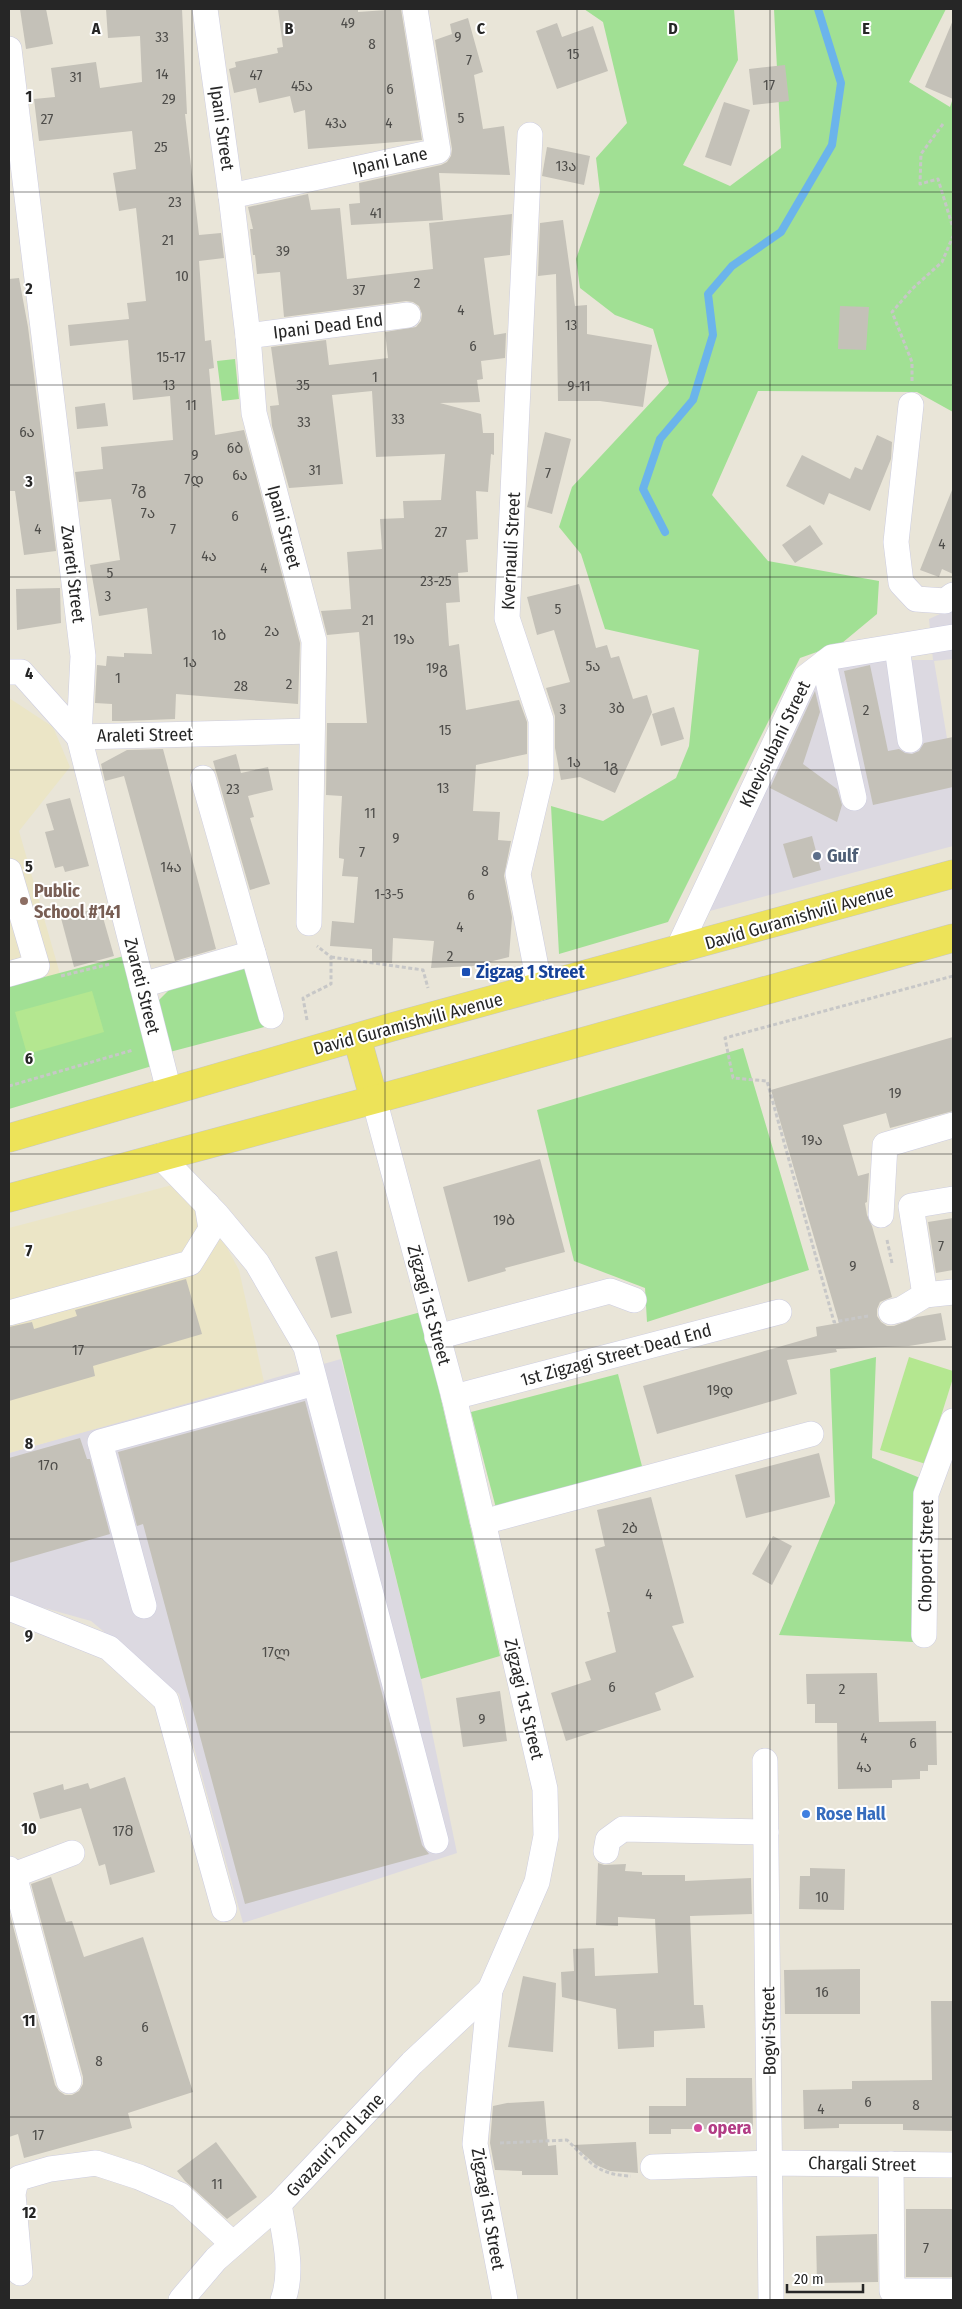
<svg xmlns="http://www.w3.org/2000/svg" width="962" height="2309" font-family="'Fira Sans Condensed','Noto Sans Georgian',sans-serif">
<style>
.industrial{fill:#dcd9e1}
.education{fill:#ebe5c6}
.green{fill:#a1e094}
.pitch{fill:#b4e790}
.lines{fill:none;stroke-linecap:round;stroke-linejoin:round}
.stream{stroke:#6bb4eb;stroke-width:8}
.building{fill:#c4c1b8}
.minor-casing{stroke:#cdcde0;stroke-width:26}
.major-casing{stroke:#c7c7c7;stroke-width:29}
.path{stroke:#c7c7c7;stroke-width:3;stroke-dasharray:4 2.5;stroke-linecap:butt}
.minor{stroke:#fff;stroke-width:25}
.major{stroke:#ede359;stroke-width:28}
.grid{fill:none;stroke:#262626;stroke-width:1;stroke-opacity:0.55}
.service-dot{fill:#5c6f8a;stroke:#fff;stroke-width:2}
.education-dot{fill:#8d6e63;stroke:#fff;stroke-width:2}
.transit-dot{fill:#1a4fb4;stroke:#fff;stroke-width:2}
.shop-dot{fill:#3f7fe0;stroke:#fff;stroke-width:2}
.hotel-dot{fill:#d1479c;stroke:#fff;stroke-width:2}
.labels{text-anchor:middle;stroke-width:4;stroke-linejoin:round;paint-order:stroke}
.number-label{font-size:15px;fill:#4e4d4a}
.street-label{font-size:18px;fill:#262626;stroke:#fff}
.service-label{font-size:18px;font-weight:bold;fill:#4e5e75;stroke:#fff;text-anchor:start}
.education-label{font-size:18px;font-weight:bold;fill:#785e54;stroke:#fff;text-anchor:start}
.transit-label{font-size:18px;font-weight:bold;fill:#164399;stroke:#fff;text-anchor:start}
.shop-label{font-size:18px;font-weight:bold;fill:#366cbe;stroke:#fff;text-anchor:start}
.hotel-label{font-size:18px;font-weight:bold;fill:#b23c85;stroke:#fff;text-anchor:start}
.grid-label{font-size:16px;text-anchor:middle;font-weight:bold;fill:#262626;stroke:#fff;stroke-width:4;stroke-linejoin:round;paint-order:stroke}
</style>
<rect width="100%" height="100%" fill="#e9e5d8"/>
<g class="industrial">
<path d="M953,608V659L934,661L953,774V846L706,912L797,701L845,660H933L929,619Z"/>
<path d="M341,1359L421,1679L457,1853L243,1923L179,1694L91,1621L9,1598V1453Z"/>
</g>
<g class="education">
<path d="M9,698L53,727L70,767L19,831L60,974L33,980L9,977Z"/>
<path d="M176,1184L211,1218L239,1270L264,1382L9,1453V1228Z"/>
</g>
<g class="green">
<path d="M584,9H734L738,60L683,165L730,186L781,148L774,9H946L909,82L950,107L953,98V412L917,392L758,391L712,495L768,561L879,581L877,614L842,643L800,658L668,922L559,954L551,806L603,821L676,778L689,746L699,650L605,629L581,554L559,527L572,487L669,383L653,329L615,315L580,288L576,259L600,192L596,158L627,123L603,22Z"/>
<path d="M235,359L239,399L222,401L217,361Z"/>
<path d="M124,956L152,1066L9,1109V977L33,980Z"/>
<path d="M251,964L268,1026L166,1053L155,1004L175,984Z"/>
<path d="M743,1048L809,1270L647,1322L645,1288L574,1261L537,1110Z"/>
<path d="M421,1312L500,1656L421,1679L336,1335Z"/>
<path d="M876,1357L872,1458L920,1478L914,1520L913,1642L779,1635L835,1503L830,1369Z"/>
<path d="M618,1374L643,1470L496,1508L471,1412Z"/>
</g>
<g class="pitch">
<path d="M92,991L104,1032L27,1054L15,1012Z"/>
<path d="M909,1357L953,1371V1378L926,1464L880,1450Z"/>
</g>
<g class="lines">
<path class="stream" d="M665,532L643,489L660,439L693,400L713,335L708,294L732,266L781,232L832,145L841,83L818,9"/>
</g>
<g class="building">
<path d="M20,9H46L53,44L26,49Z"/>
<path d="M106,9H182L187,114H185L199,235L221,233L224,258L199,261L205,341L211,340L214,368L209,369L215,435L244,430L300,643L298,704L176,694L175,719L125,721H112V704L95,703L97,665L106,666L107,656L124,657V653L152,654L147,608L99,616L90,565L120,560L111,499L79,502L75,472L103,469L101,447L173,440L170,396L133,400L128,340L70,346L68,325L129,319L127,303L146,301L136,208L119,211L113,173L136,169L132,131L39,141L34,99L55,97L51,68L96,62L100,88L142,82L140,36L108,38Z"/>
<path d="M278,9H358V12L401,9L422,140L308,149L305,110L294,113L290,96L259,103L256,88L234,93L229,69L236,67L235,62L278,53L277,48L283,47Z"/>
<path d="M468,18L483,72L474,75L483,129L504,126L510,175L439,173L443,220L351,225L349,204L360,203L359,183L441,165L447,162L451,156L452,149L435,40L452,34L450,24Z"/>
<path d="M953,20V99L925,87Z"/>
<path d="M557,23L562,37L593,26L608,71L557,89L536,31Z"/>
<path d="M785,65L789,101L753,105L749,69Z"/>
<path d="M724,102L750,110L731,166L705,157Z"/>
<path d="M547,147L590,156L584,185L542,176Z"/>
<path d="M308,194L311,210L340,208L347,279L433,269L429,223L512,214L510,255L484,258L494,335L506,333L505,358L481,361L483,379L477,380L480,402L440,403L481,414L483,433H494V455L491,454L488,492L476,491L478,539L466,540L468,572L458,573L460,602L446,603L449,646L459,644L466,710L519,700L527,722V754L476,765L473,811L500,812L498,840L511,841L504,876L512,917L509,957L473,966L431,968L434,941L393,938L392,963L372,962V949L330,946L332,921L354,923L358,877L342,876L344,859L339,858V849L342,796L326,795L327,723H367L359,632L327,635L321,611L351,609L347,552L382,549L380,519L404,518L403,501L441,500L445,454L376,457L372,391L332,395L343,484L289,488L272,426L270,406L279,405L271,347L326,340L329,365L388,358L385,332L416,327L421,321L422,314L419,306L413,302L406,301L284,317L280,272L257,274L255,255H253L250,229H253L248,207Z"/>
<path d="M563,220L575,306L587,305V334L652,345L643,407L600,401H558L556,274L538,276L540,223Z"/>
<path d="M19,278L28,327L56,551L24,555L15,491H9V279Z"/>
<path d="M840,306L869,307L866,350L838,349Z"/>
<path d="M105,403L108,426L77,429L75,407Z"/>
<path d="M545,432L571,439L552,514L527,507Z"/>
<path d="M877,435L892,442L891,459L870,511L829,493L824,505L786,486L802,455L850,479L855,467L862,470Z"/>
<path d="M952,490L953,574L942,569L939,577L920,570Z"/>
<path d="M810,525L823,544L795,563L782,545Z"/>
<path d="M579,584L596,648L607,645L611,658L619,656L633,699L647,695L652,712L615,793L580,777L561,780L555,748V716L546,688L570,682L554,630L537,635L527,597Z"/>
<path d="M60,588L61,623L17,630L16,589Z"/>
<path d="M870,665L888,751L899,749L905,753L912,754L919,751L924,743L953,737V787L873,805L844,671Z"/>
<path d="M815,691L820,712L803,764L837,789L842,805L837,822L770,788Z"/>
<path d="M674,707L684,739L661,746L652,714Z"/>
<path d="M163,749L216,949L175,961L124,776L105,781L101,764L127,750Z"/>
<path d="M236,754L241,773L268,767L273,790L248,796L254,817L250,818L270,884L250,890L213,761Z"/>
<path d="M70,798L89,866L65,872L63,866L55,868L45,832L54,830L46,804Z"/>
<path d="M812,836L821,870L793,878L783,844Z"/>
<path d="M100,907L114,956L74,967L61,918Z"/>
<path d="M953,1037V1111L890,1128L886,1113L843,1125L858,1176L869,1173L867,1202L865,1203L867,1215L872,1226L892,1297L880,1302L877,1309V1316L881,1322L887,1326H894L917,1317L941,1313L946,1340L909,1346L836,1349L837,1352L787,1360L797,1394L657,1434L643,1386L817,1336L816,1327L839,1323L771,1090Z"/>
<path d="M540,1159L565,1252L505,1268L506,1271L468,1282L443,1187Z"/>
<path d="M953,1218V1270L936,1273L928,1222Z"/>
<path d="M337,1251L352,1313L331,1318L315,1257Z"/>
<path d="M186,1279L202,1334L93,1366L95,1376L9,1401V1327L32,1322L34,1329L77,1316L75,1310Z"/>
<path d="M305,1401L422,1845L429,1854L245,1904L143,1524L137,1526L118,1452Z"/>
<path d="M80,1438L87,1459H90L110,1534L9,1563V1458Z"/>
<path d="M819,1453L830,1497L746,1518L735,1475Z"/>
<path d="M651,1497L684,1623L672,1626L694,1677L655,1693L661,1710L566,1741L551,1693L591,1680L585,1662L616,1652L607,1612H610L595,1549L605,1546L597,1510Z"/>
<path d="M773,1536L792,1546L772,1585L752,1574Z"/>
<path d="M877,1673L879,1722L936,1721L937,1765H928V1771H920V1779L892,1780V1788L838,1789L837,1723H815V1704H807L806,1674Z"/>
<path d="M500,1691L507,1741L463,1747L456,1698Z"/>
<path d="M125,1777L155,1872L110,1885L105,1864L99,1866L81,1808L40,1819L33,1793L63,1784L64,1790L88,1783L90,1789Z"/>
<path d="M598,1863L604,1865L626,1864L625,1871L642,1872V1875H685V1881L751,1878L752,1914L690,1916L694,2005H703L705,2028L654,2031V2047L618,2049L616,2009L562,1997L561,1972L574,1971L573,1949L594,1948L595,1976L658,1973L655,1919L618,1917V1926L596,1925Z"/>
<path d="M810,1868L845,1869L844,1910L799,1909L800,1876H810Z"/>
<path d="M51,1877L66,1922L72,1921L84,1957L143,1937L193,2092L128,2113L132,2128L24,2158L18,2134L9,2137V1911L55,2085L59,2091L65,2095H72L79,2091L83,2084V2077L31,1884Z"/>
<path d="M860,1969V2014H785L784,1970Z"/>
<path d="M523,1976L556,1983L553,2052L508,2047Z"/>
<path d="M931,2001H953V2131L903,2130V2124H839V2128L804,2129L803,2090L852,2089V2081L932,2080Z"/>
<path d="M686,2078H752L753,2129H671V2134H649V2106H686Z"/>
<path d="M544,2101L548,2146L556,2145L558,2175H522V2171L495,2170L490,2143L493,2106L507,2103Z"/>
<path d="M216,2142L257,2197L227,2219L185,2181L177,2171Z"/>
<path d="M636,2142L638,2173L610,2171L596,2165L573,2145Z"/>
<rect x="906" y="2209" width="47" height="68"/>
<path d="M877,2234L878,2282L817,2283L816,2236Z"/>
</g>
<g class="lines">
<defs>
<g id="minor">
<path d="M205,9L231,196L248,336L254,413L314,641L309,923"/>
<path d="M9,49L83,656L79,737L169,1091"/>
<path d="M530,135L507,618L541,720V777L518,874L540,988"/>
<path d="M231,196L438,151L415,9"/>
<path d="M248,336L408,315"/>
<path d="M911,405L896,542L901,583L916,599L945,601L953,595"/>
<path d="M897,647L910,740"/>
<path d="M824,663L854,798"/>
<path d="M9,672H21L79,737L311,731"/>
<path d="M203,778L271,1016"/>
<path d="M9,871L37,966L9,974"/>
<path d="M677,951L806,677L832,657L953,637"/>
<path d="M142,985L253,953"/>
<path d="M374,1099L454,1397L545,1789L546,1836L537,1882L490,1990L475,2144L505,2300"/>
<path d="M160,1156L217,1215L257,1263L306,1347L436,1841"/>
<path d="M881,1215L885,1145L953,1125"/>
<path d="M925,1295L911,1206L953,1199"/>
<path d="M891,1312L902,1309L925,1295L953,1292"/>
<path d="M9,1313L190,1263L211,1229L207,1204"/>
<path d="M437,1337L610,1291L634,1300"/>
<path d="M454,1397L779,1312"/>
<path d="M483,1522L811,1434"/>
<path d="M144,1606L100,1442L315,1383"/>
<path d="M9,1608L109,1648L166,1700L224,1909"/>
<path d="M924,1635L926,1494L953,1421"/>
<path d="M765,1761L771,2300"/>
<path d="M606,1851L608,1840L623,1829L766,1832"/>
<path d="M9,1869L14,1875L69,2081"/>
<path d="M14,1875L72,1853"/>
<path d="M891,2164L892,2291H953"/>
<path d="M653,2167L770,2163L953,2165"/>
<path d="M279,2204C284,2235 294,2270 283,2300"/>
<path d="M20,2273L13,2194L15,2185L19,2178L50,2169L96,2163L139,2177L180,2195L233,2244"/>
<path d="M181,2300L216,2259L279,2204L412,2063L490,1990"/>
</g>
<g id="major">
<path d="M357,1038L374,1099"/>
<path d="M9,1138L392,1027L953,874"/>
<path d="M9,1198L410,1090L953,938"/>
</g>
</defs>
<use href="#minor" class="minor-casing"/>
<use href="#major" class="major-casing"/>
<g class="path">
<path d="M943,124L921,154L920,184L938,179L953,228"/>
<path d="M912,381V362L892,312L912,289L942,262L953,236"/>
<path d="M331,957L423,970L428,988"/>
<path d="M61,976L110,964"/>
<path d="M307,1020L303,998L331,984V957L317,946"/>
<path d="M9,1086L133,1050"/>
<path d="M887,1240L892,1263"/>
<path d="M868,1316L834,1322L767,1081L733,1078L725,1038L953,976"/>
<path d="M500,2143L567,2140C590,2162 597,2175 631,2176"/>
</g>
<use href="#minor" class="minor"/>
<use href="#major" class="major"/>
</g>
<path class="grid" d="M192,9V2300M385,9V2300M577,9V2300M770,9V2300M9,192H953M9,385H953M9,577H953M9,770H953M9,962H953M9,1154H953M9,1347H953M9,1539H953M9,1732H953M9,1924H953M9,2117H953"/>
<circle class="service-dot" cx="817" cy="856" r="5"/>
<circle class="education-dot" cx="24" cy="901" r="5"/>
<rect class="transit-dot" x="461" y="967" width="10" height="10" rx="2.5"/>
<circle class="shop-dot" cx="806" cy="1814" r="5"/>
<circle class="hotel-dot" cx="698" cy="2128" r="5"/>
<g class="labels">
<g class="number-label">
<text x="348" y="28">49</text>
<text x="162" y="42">33</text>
<text x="458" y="42">9</text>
<text x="372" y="49">8</text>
<text x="573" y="59">15</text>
<text x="469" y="65">7</text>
<text x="162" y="79">14</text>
<text x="256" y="80">47</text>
<text x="76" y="82">31</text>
<text x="769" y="90">17</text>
<text x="302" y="91">45ა</text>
<text x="390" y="94">6</text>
<text x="169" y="104">29</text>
<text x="461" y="123">5</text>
<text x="47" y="124">27</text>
<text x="336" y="128">43ა</text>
<text x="389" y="128">4</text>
<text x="161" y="152">25</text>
<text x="566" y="171">13ა</text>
<text x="175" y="207">23</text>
<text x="376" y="218">41</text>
<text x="168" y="245">21</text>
<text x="283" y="256">39</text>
<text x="182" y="281">10</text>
<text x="417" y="288">2</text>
<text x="359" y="295">37</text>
<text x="461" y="315">4</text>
<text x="571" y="330">13</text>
<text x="473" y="351">6</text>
<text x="171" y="362">15-17</text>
<text x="375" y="382">1</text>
<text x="169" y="390">13</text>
<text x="303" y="390">35</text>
<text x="579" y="391">9-11</text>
<text x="191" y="410">11</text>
<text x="398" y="424">33</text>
<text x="304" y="427">33</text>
<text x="27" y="437">6ა</text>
<text x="235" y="453">6ბ</text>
<text x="195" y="460">9</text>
<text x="315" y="475">31</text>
<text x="548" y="478">7</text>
<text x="240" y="480">6ა</text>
<text x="194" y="484">7დ</text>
<text x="139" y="494">7გ</text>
<text x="148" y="518">7ა</text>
<text x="235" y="521">6</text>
<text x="38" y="534">4</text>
<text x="173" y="534">7</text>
<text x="441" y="537">27</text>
<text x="942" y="549">4</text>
<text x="209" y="561">4ა</text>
<text x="264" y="573">4</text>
<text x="110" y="578">5</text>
<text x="436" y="586">23-25</text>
<text x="108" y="601">3</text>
<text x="558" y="614">5</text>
<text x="368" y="625">21</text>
<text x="272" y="636">2ა</text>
<text x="219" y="640">1ბ</text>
<text x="404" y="644">19ა</text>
<text x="190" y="667">1ა</text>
<text x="593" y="671">5ა</text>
<text x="437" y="673">19გ</text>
<text x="118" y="683">1</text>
<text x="289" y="689">2</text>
<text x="241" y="691">28</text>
<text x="617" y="713">3ბ</text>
<text x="563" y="714">3</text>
<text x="866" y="715">2</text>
<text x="445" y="735">15</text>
<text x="574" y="767">1ა</text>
<text x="611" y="771">1გ</text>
<text x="443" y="793">13</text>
<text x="233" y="794">23</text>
<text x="370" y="818">11</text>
<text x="396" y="843">9</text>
<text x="362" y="857">7</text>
<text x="171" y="872">14ა</text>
<text x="485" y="876">8</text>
<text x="389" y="899">1-3-5</text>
<text x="471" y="900">6</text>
<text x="460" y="932">4</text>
<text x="450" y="961">2</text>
<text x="895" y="1098">19</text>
<text x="812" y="1145">19ა</text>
<text x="504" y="1225">19ბ</text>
<text x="941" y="1251">7</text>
<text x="853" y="1271">9</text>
<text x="78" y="1355">17</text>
<text x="720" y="1395">19დ</text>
<text x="48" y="1470">17ი</text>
<text x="630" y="1533">2ბ</text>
<text x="649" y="1599">4</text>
<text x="276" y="1657">17ლ</text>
<text x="612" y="1692">6</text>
<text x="842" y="1694">2</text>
<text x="482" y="1724">9</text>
<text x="864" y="1743">4</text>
<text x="913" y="1748">6</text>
<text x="864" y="1772">4ა</text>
<text x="123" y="1836">17მ</text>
<text x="822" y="1902">10</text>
<text x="822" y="1997">16</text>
<text x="145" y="2032">6</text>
<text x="99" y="2066">8</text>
<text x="868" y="2107">6</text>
<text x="916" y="2110">8</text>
<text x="821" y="2114">4</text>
<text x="38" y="2140">17</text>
<text x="217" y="2189">11</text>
<text x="926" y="2253">7</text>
</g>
<g class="street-label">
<text transform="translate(222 128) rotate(82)" y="6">Ipani Street</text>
<text transform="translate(390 161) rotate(-12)" y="6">Ipani Lane</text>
<text transform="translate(328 326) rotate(-7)" y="6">Ipani Dead End</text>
<text transform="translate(284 527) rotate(75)" y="6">Ipani Street</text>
<text transform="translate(511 551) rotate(-87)" y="6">Kvernauli Street</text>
<text transform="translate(73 574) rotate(83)" y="6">Zvareti Street</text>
<text transform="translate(145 735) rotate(-1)" y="6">Araleti Street</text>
<text transform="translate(775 744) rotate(-64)" y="6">Khevisubani Street</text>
<text transform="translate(799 917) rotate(-16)" y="6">David Guramishvili Avenue</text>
<text transform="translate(142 986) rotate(76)" y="6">Zvareti Street</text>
<text transform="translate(408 1024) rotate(-15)" y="6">David Guramishvili Avenue</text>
<text transform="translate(429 1305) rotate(75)" y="6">Zigzagi 1st Street</text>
<text transform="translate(616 1355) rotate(-15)" y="6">1st Zigzagi Street Dead End</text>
<text transform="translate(926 1556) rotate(-89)" y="6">Choporti Street</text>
<text transform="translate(524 1699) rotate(77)" y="6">Zigzagi 1st Street</text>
<text transform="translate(769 2031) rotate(-91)" y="6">Bogvi Street</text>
<text transform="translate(335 2145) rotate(-47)" y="6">Gvazauri 2nd Lane</text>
<text transform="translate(862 2164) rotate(1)" y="6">Chargali Street</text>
<text transform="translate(488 2209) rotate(80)" y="6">Zigzagi 1st Street</text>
</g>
<g class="service-label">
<text x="827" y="862">Gulf</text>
</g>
<g class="education-label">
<text x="34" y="897">Public<tspan x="34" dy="21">School #141</tspan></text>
</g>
<g class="transit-label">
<text x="476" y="978">Zigzag 1 Street</text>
</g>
<g class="shop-label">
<text x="816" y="1820">Rose Hall</text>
</g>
<g class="hotel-label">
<text x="708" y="2134">opera</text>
</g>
</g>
<g class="grid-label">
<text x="96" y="34">A</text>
<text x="289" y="34">B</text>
<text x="481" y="34">C</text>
<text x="673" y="34">D</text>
<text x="866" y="34">E</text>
<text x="29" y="102">1</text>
<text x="29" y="294">2</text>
<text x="29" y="487">3</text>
<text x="29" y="679">4</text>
<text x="29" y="872">5</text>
<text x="29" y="1064">6</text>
<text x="29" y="1256">7</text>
<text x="29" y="1449">8</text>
<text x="29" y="1641">9</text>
<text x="29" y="1834">10</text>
<text x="29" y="2026">11</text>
<text x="29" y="2218">12</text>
</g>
<rect width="962" height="2309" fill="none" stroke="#262626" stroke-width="20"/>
<path d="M787 2284v8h76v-8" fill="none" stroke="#262626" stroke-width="2.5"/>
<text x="794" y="2284" font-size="15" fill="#262626" stroke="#ffffff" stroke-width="4" paint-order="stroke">20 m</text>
</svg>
